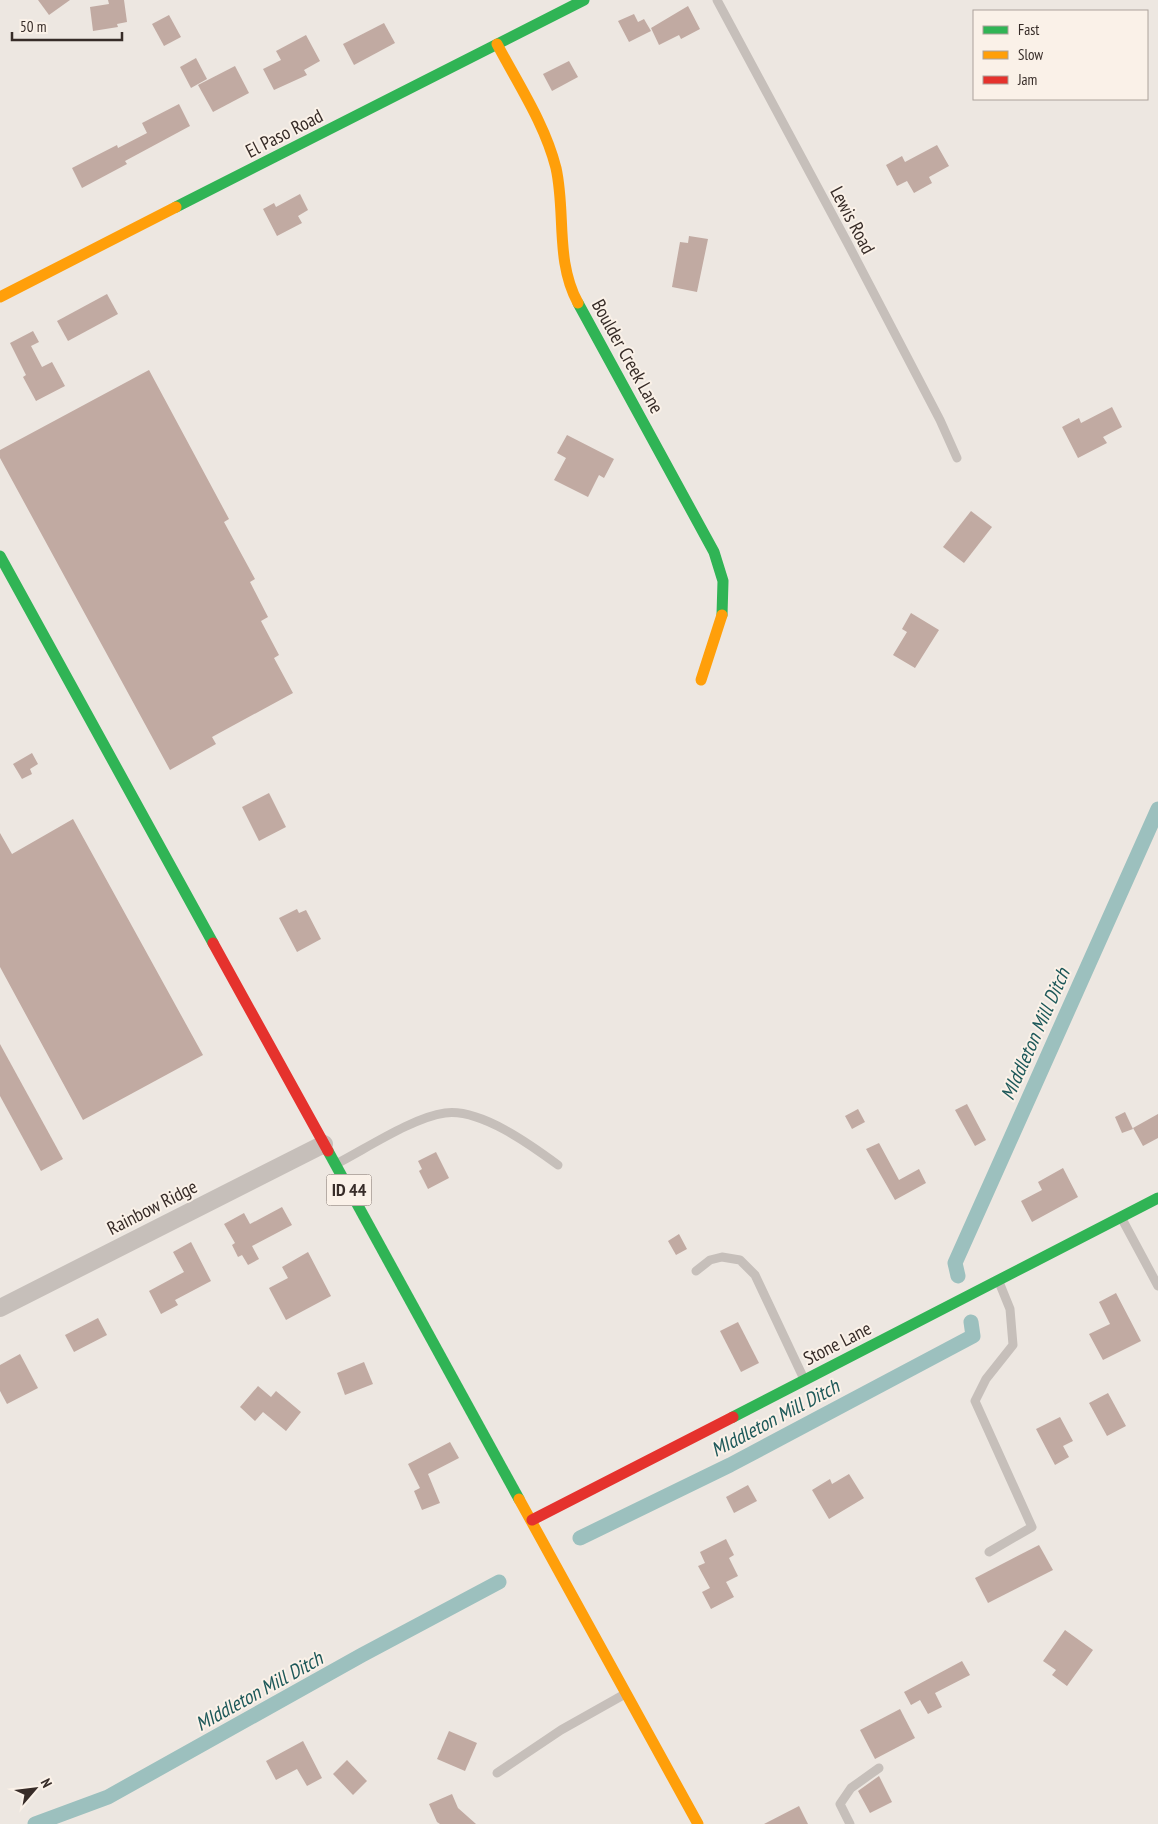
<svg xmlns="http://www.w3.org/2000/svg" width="1158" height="1824" font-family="'PT Sans Narrow',sans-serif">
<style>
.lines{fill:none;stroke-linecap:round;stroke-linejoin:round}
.canal{stroke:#9cc0be;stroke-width:15}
.building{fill:#c1aaa2}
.lane{stroke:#c6bfba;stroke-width:9}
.street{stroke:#c6bfba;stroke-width:18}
.fast{stroke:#30b455;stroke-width:11}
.slow{stroke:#ff9f0a;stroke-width:11}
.jam{stroke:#e5322d;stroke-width:11}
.labels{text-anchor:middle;stroke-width:4;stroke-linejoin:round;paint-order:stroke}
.shield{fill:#faf1e8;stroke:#726762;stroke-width:1}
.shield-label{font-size:18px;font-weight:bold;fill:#372c28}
.street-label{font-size:19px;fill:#372c28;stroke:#faf1e8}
.water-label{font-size:20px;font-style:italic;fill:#1d5859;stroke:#faf1e8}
</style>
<rect width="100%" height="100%" fill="#ede7e1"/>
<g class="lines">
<g class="canal">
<path d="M958,1276L955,1263L1158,809"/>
<path d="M580,1538L730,1465L973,1336L971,1322"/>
<path d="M35,1824L108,1797L362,1655L499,1582"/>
</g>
</g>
<g class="building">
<path d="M38,0H70L49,15Z"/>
<path d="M108,0H124L127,22L117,24L118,27L93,31L90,7L109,4Z"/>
<path d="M688,6L700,29L681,39L679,35L659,45L651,28Z"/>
<path d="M634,14L638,22L644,19L651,31L629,42L618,21Z"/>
<path d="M169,15L181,37L164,46L152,24Z"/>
<path d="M384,23L395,43L354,65L343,44Z"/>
<path d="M306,35L320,61L304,70L307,75L274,90L263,69L281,60L276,51Z"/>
<path d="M196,58L207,79L191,88L180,67Z"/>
<path d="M569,61L578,77L552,91L543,74Z"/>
<path d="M235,66L249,93L213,112L198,85Z"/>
<path d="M179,104L190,126L125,161L127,164L82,188L72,168L117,145L118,148L147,133L142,123Z"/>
<path d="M937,145L949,166L929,177L932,183L914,193L907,181L897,186L886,165L902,156L905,162Z"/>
<path d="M300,194L308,210L298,216L302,223L277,236L263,209L274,203L276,207Z"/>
<path d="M689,236L708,239L697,292L672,287L680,242L688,243Z"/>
<path d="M107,294L118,314L68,341L57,321Z"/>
<path d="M33,331L39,342L31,346L42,367L52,362L65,386L36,401L23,377L26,375L10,343Z"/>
<path d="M149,370L229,519L224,522L255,579L250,582L268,617L261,621L279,655L274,658L293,693L212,737L216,744L170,770L0,458V450Z"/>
<path d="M1112,407L1122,427L1103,437L1107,443L1078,458L1062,427L1079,418L1081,423Z"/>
<path d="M567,435L614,459L604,478L599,475L588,497L554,480L566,458L557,453Z"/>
<path d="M971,511L992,527L964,563L943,547Z"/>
<path d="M911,613L939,630L915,668L893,655L907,632L902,629Z"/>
<path d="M32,753L38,764L30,769L32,774L22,779L13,764Z"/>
<path d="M269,793L286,827L259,841L242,807Z"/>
<path d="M73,819L203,1055L83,1120L0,967V833L12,854Z"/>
<path d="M297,909L299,913L306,910L321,939L297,952L279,918Z"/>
<path d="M0,1044L63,1159L41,1171L0,1096Z"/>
<path d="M967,1104L986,1140L975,1146L955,1110Z"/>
<path d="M858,1109L865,1122L852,1129L845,1116Z"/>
<path d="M1125,1112L1133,1129L1122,1133L1115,1117Z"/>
<path d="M1158,1114V1138L1143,1146L1133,1128Z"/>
<path d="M879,1143L899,1180L919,1169L926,1183L895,1200L866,1149Z"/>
<path d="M436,1152L449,1178L428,1189L419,1171L422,1169L418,1161Z"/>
<path d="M1063,1168L1078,1197L1032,1222L1021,1201L1042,1190L1038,1182Z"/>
<path d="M282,1207L292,1225L252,1246L259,1259L248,1265L242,1255L238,1257L232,1245L235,1243L224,1224L244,1213L250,1224Z"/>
<path d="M679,1234L687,1249L676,1255L668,1241Z"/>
<path d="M191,1242L211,1281L175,1300L178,1305L161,1314L149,1291L184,1272L173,1252Z"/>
<path d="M308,1252L331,1296L286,1320L269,1288L288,1278L282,1267Z"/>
<path d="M1116,1293L1141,1341L1103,1360L1089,1334L1110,1324L1099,1302Z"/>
<path d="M98,1318L107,1335L74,1352L65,1335Z"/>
<path d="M738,1322L759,1363L741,1372L720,1331Z"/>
<path d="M20,1354L38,1388L7,1404L0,1391V1365Z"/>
<path d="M364,1362L373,1384L345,1395L337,1373Z"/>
<path d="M258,1386L271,1397L276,1391L301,1412L286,1431L263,1412L255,1421L240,1407Z"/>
<path d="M1108,1393L1126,1426L1107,1436L1089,1403Z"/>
<path d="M1060,1417L1073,1441L1063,1446L1069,1457L1055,1465L1036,1429Z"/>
<path d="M450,1442L459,1458L428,1474L440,1503L422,1510L414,1491L420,1488L408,1464Z"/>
<path d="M849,1474L864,1498L829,1519L812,1490L830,1479L832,1484Z"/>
<path d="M748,1485L757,1501L734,1513L726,1497Z"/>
<path d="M726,1539L734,1555L729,1558L738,1576L726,1582L734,1597L711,1609L702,1592L710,1588L698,1566L705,1563L700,1552Z"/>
<path d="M1039,1545L1053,1570L988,1603L975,1578Z"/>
<path d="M1065,1630L1093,1650L1067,1686L1052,1675L1056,1670L1043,1661Z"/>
<path d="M962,1661L970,1675L935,1693L942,1707L928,1714L920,1700L911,1705L904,1692Z"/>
<path d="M900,1709L915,1738L875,1759L860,1730Z"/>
<path d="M449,1731L477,1743L465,1771L437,1759Z"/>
<path d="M303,1741L322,1778L307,1786L297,1769L276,1780L266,1761Z"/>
<path d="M347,1760L367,1781L353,1795L333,1774Z"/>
<path d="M879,1776L892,1802L870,1813L858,1791Z"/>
<path d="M452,1794L458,1808L476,1824H440L437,1822L429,1804Z"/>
<path d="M799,1806L808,1824H764Z"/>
</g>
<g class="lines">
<g class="lane">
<path d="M717,0L847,242L940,420L957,458"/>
<path d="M338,1163C367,1148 414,1117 445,1113C480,1108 531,1145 558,1165"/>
<path d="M1122,1219L1158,1286"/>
<path d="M696,1271L710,1260L722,1257L740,1260L755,1275L804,1379"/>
<path d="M989,1552L1032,1527L975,1401L986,1379L1013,1345L1010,1309L999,1282"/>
<path d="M497,1773L561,1730L625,1694"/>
<path d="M850,1824L840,1804L851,1788L879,1768"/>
</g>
<path class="street" d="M0,1308L324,1144"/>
<g class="fast">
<path d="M176,207L584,0"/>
<path d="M578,303L714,552L723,581L722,615"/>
<path d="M0,556L213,943"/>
<path d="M328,1151L519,1499"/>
<path d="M733,1417L1158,1198"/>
</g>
<g class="slow">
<path d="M497,44C518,84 545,124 556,168C566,213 555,261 578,303"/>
<path d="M0,297L176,207"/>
<path d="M701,680L722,615"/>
<path d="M519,1499L698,1824"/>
</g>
<g class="jam">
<path d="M213,943L328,1151"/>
<path d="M532,1520L733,1417"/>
</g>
</g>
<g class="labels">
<rect class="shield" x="326.5" y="1174.5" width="45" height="31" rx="4"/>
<g class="shield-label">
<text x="349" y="1196">ID 44</text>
</g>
<g class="street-label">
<text transform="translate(284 133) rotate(-27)" y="7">El Paso Road</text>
<text transform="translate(853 220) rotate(62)" y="7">Lewis Road</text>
<text transform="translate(628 356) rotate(61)" y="7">Boulder Creek Lane</text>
<text transform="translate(152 1207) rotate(-27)" y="7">Rainbow Ridge</text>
<text transform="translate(837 1343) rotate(-27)" y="7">Stone Lane</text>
</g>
<g class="water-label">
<text transform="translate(1035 1034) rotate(-66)" y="7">MIddleton Mill Ditch</text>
<text transform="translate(775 1418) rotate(-28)" y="7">MIddleton Mill Ditch</text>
<text transform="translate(259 1691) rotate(-29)" y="7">MIddleton Mill Ditch</text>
</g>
</g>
<rect x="973" y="10" width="175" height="90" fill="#faf1e8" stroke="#aca29b"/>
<rect x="983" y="26" width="25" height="8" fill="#30b455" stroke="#aca29b"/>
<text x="1018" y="35" font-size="15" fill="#372c28">Fast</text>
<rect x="983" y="51" width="25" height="8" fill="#ff9f0a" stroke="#aca29b"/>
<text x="1018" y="60" font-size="15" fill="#372c28">Slow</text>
<rect x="983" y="76" width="25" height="8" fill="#e5322d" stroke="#aca29b"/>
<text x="1018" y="85" font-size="15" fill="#372c28">Jam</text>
<g transform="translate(35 1789) rotate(62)" stroke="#faf1e8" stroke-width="4" paint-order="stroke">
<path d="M0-4L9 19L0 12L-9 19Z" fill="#372c28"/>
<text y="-8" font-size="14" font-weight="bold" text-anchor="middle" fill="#372c28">N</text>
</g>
<path d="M12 32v8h110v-8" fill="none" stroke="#372c28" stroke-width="2.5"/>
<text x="20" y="32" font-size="15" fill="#372c28" stroke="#faf1e8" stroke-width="4" paint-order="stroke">50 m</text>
</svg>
